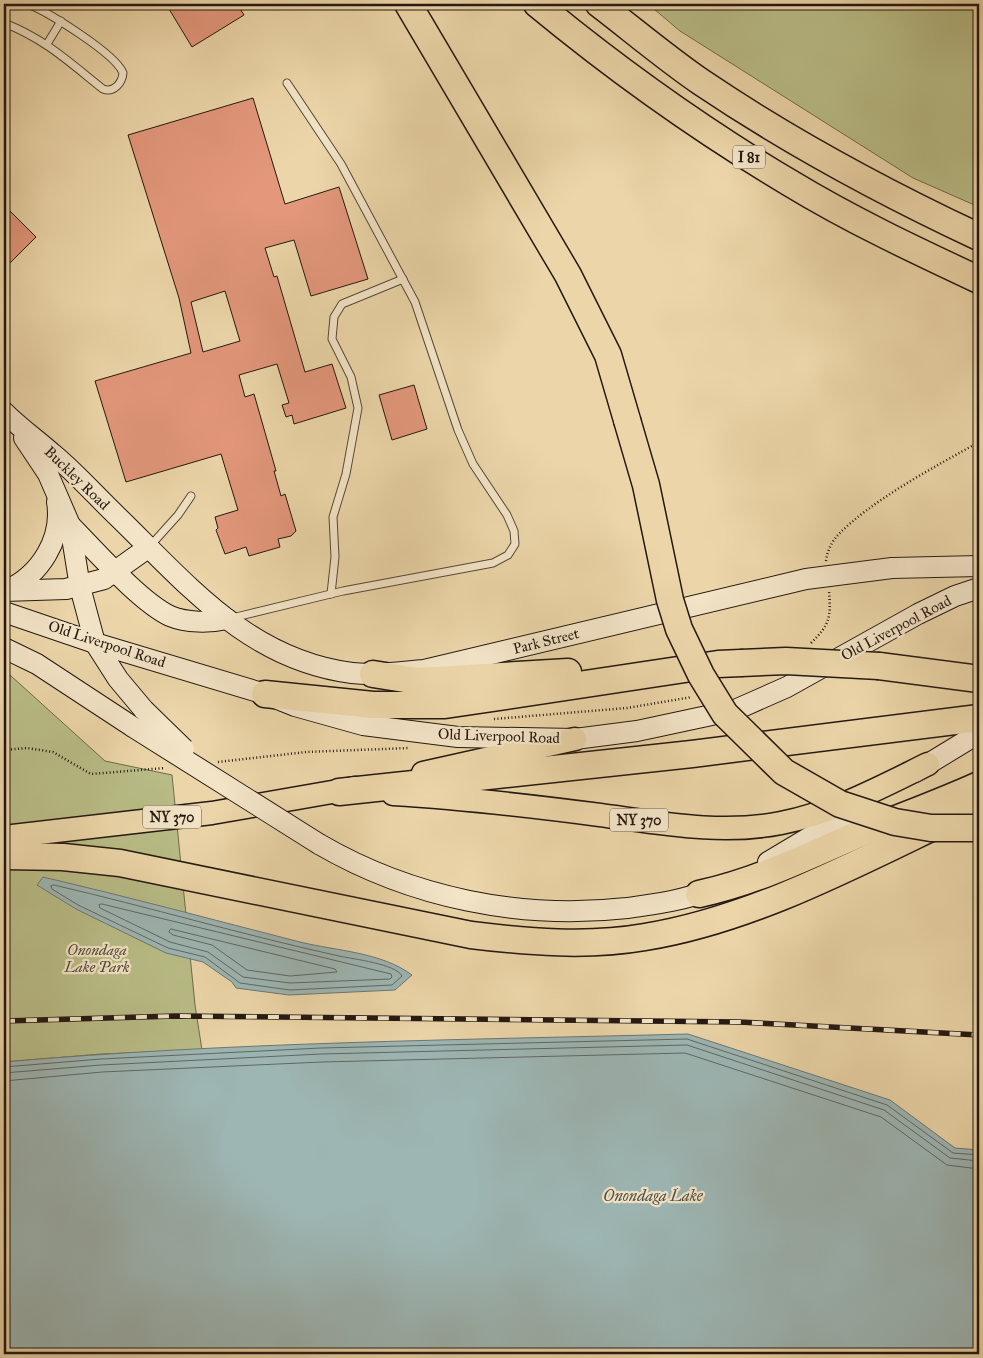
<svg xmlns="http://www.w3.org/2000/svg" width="983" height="1358" font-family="'IM FELL Great Primer',serif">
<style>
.green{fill:#b9bd87;stroke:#6e6a4c}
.water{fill:#9db6b4;stroke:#6c7773}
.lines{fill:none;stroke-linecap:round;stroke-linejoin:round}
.shore{stroke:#606763;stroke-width:1}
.building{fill:#e3977b;stroke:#231812;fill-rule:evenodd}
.lane-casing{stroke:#554838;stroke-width:9}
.secondary-casing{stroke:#231812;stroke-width:22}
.primary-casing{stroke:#231812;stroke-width:25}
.highway-casing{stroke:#231812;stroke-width:29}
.path{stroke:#231812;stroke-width:2.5;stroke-dasharray:1 2.5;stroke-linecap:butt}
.lane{stroke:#f3e4c7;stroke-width:7}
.secondary{stroke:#f3e4c7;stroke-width:20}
.primary{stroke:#ecd6a9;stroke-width:22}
.highway{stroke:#ecd6a9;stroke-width:26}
.rail-casing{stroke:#231812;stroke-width:5.5}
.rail{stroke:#f3e4c7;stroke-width:4;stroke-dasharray:11;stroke-linecap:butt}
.secondary-bridge-casing{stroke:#231812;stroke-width:22;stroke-linecap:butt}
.highway-bridge-casing{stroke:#231812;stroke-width:29;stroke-linecap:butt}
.secondary-bridge{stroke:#f3e4c7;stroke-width:20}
.highway-bridge{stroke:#ecd6a9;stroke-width:26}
.labels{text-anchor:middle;stroke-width:4.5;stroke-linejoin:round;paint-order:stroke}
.shield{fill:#f3e4c7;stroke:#615548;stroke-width:1}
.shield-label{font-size:14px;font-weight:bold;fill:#231812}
.street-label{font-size:15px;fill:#231812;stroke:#f3e4c7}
.park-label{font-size:15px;font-style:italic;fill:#504a35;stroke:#f3e4c7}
.water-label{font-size:16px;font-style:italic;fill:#4e4f4b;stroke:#f3e4c7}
</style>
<rect width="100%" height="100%" fill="#ecd6a9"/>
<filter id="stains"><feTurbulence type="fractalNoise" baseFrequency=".004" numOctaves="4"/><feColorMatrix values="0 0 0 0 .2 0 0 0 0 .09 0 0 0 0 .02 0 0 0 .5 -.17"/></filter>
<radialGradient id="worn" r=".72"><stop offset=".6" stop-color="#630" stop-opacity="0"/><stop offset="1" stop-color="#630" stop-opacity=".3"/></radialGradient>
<g class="green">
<path d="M648,4H979V207L913,178L680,31Z"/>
<path d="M4,673L10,675L105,761L172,775L195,1005L202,1050L101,1054L4,1062Z"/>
</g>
<g class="water">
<path d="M43,877C129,897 214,920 300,942C337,951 381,952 412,975L395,990L289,995L236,988L232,982L203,962L166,953L76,909L37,885Z"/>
<path d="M688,1034L890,1100L955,1148L979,1150V1354H4V1062C231,1042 460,1040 688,1034Z"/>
</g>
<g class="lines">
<g class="shore">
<path d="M54,885C149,907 243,935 339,956C353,959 396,964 402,976L392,985L290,990L240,983L205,957L168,948L78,905L52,889L51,886Z"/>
<path d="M102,904L391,974L392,977L390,979L290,983L243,977L208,952L170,942L100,908L99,905Z"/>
<path d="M171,929L335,969L337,972L290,976L247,970L212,945L173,935L169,932Z"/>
<path d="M4,1067L101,1059L321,1048L687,1039L887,1105L953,1153L979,1155"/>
<path d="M4,1073L101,1065L321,1054L687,1045L884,1110L950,1158L979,1161"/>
<path d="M4,1081L102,1072L322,1062L685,1053L881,1117L947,1165L979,1169"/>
</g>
</g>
<g class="building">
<path d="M166,4H237L244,15L192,47Z"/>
<path d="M253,98L285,204L339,187L368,279L311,296L294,240L265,248L274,277L277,276L305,372L332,364L346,408L294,424L292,415L286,417L282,405L289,403L277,364L239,375L245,397L254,394L276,471H274L281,496L285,494L296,531L291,536L278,539L280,547L249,556L246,547L225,554L216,530L218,528L215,517L238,510L221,454L126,482L95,381L191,353L179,298L128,135ZM225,291L240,341L203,352L191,302Z"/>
<path d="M4,205L36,237L4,269Z"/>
<path d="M414,385L427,429L392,440L379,395Z"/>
</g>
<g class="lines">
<defs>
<g id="lane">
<path d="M4,23C45,39 69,62 103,89C114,93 122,83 123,73C116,54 48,12 28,4"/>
<path d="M47,44L61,21"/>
<path d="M151,545L178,515L191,496"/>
<path d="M331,594L335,557L333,517L346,474L358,408L351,377L332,339L334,317L342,304L403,279"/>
<path d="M232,618L343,591L493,563L508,555L515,544L514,531L507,515L473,464L458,430L415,302L341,164L287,83"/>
</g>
<g id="secondary">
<path d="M4,412C19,427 37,440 53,454C76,473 96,496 118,517C188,585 249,660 352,673C376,676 400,672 424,670L806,579L892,568L979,566"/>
<path d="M24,438L48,474L70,525L80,587L95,643L118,679L144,710"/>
<path d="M70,525C95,550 139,601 170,616C187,623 209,623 227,619"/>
<path d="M7,590C40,575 63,539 57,502"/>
<path d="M4,591L66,589L104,579L149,547"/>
<path d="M4,612L95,643L265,694L295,706L363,725L458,737L575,739L637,731L735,710L787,687L918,614L955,596L979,588"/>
<path d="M4,648L37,664L133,727"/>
<path d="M915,772L979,733"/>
<path d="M319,844C412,898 521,920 627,908C656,904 686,900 712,889"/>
<path d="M768,862L865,804"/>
</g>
<g id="primary">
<path d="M423,773L575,739"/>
<path d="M393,794C462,798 531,806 600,815C660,823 722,835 781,823C833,813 881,787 928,764"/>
<path d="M4,837L212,813L355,788"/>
</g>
<g id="highway">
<path d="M408,4L568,275L608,355L627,420"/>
<path d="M537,4C617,70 701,130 790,183C851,220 915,250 979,280"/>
<path d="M599,4C633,30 666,58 701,82C790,142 883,192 979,237"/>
<path d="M879,666L979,679"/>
<path d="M373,674L417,681L568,672"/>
<path d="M265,694L373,705H445L718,664L741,663"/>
<path d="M339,792L692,754L979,718"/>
<path d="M4,856L63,857L120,863L471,935C528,942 588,947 645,937C762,918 873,854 979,805"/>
<path d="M699,894C754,882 802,859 852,837C894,819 937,804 979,785"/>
</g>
</defs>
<use href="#lane" class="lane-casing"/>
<use href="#secondary" class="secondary-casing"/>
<use href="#primary" class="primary-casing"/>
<use href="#highway" class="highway-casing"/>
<g class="path">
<path d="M826,561C827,552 831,543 837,536C870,501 936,466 979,442"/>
<path d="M811,643C830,624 831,618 829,591"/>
<path d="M494,719L627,708L692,697"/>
<path d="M4,750L27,748L53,752L91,774L165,768"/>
<path d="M218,762L306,752L409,748"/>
</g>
<use href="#lane" class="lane"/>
<use href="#secondary" class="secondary"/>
<use href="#primary" class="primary"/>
<use href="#highway" class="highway"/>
<defs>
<path id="rail" d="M4,1021L176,1016L739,1022L979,1035"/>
</defs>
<use href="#rail" class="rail-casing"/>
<use href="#rail" class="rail"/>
<defs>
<g id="secondary-bridge">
<path d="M144,710L184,749"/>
<path d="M133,727L319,844"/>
</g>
<g id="highway-bridge">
<path d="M627,420L646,485L670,600L679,629L701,675L725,714L784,772L840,804L895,822L931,828H979"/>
<path d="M741,663L786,661L879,666"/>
</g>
</defs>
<use href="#secondary-bridge" class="secondary-bridge-casing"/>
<use href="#highway-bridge" class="highway-bridge-casing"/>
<use href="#secondary-bridge" class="secondary-bridge"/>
<use href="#highway-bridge" class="highway-bridge"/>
</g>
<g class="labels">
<g class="shield">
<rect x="733" y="145.5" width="32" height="23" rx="4"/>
<rect x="143" y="805.5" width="58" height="23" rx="4"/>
<rect x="610" y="808.5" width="58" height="23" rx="4"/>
</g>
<g class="shield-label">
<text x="749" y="162">I 81</text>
<text x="172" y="822">NY 370</text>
<text x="639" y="825">NY 370</text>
</g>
<g class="street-label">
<text transform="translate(77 478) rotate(44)" y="5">Buckley Road</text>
<text transform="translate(896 628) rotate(-28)" y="5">Old Liverpool Road</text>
<text transform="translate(546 641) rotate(-14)" y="5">Park Street</text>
<text transform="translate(107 644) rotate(18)" y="5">Old Liverpool Road</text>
<text transform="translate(499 736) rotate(2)" y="5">Old Liverpool Road</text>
</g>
<g class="park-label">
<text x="97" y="955">Onondaga<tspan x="97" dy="17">Lake Park</tspan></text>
</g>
<g class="water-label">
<text x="653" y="1201">Onondaga Lake</text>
</g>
</g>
<rect width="983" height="1358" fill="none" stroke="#ecd6a9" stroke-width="20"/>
<rect x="5" y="5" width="973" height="1348" fill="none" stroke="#231812" stroke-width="2.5"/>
<rect x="10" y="10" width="963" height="1338" fill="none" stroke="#231812"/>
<rect width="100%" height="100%" filter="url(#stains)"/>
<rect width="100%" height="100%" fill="url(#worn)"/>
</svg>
